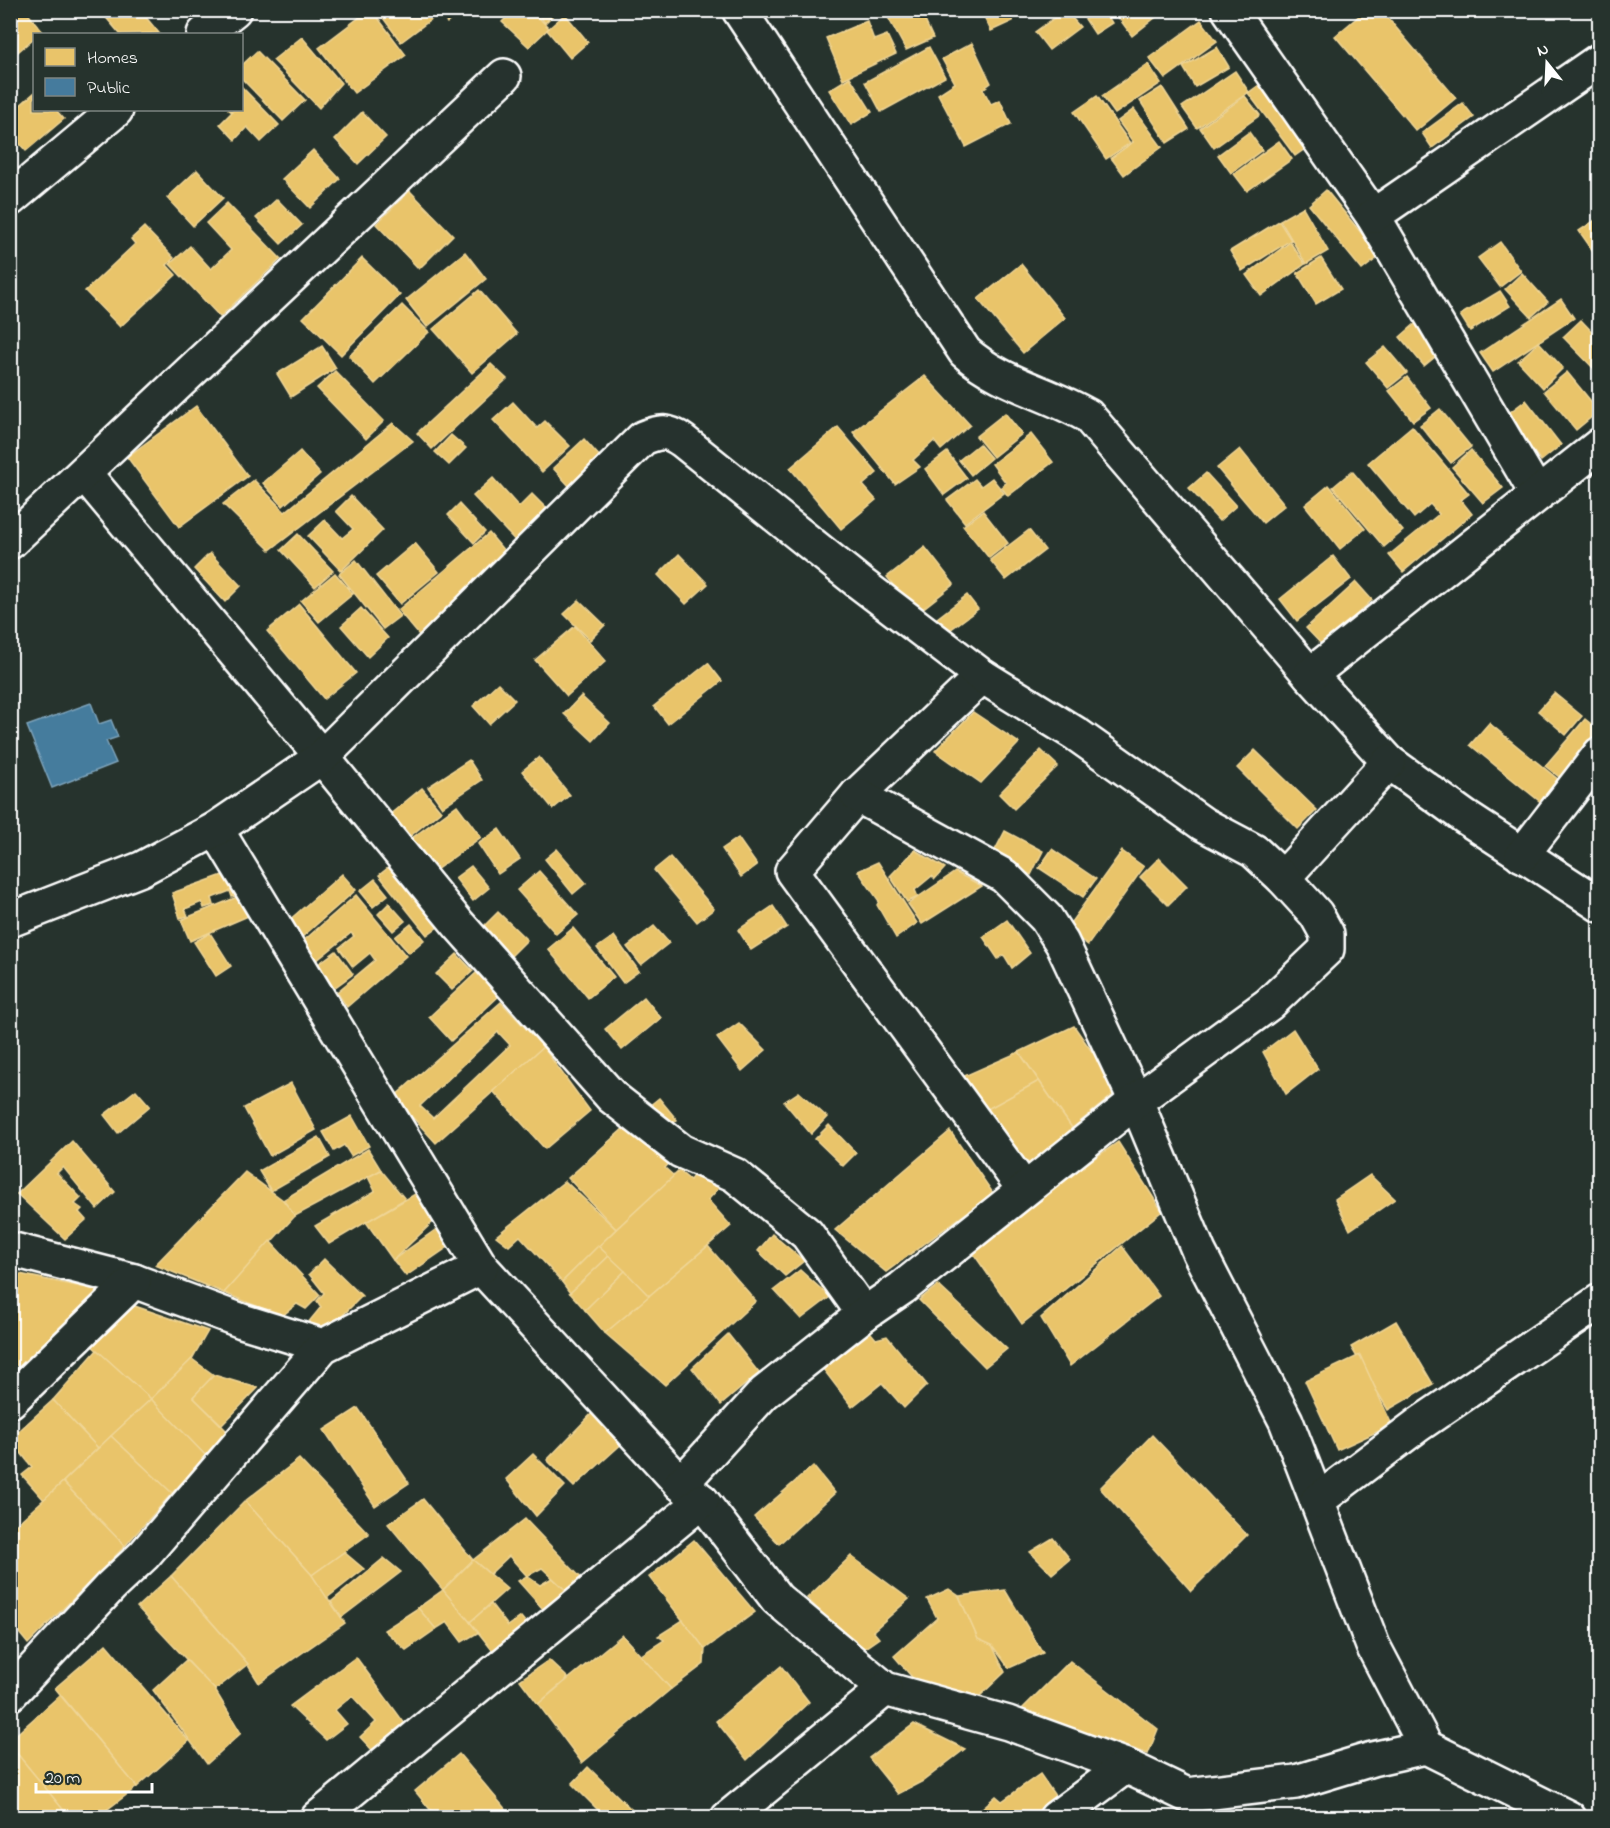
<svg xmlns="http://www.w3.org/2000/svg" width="1610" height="1828" font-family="'Indie Flower',sans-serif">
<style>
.homes{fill:#e9c46a;stroke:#f0d697;stroke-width:1.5;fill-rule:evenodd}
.public{fill:#457b9d;stroke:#7da3ba;stroke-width:1.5}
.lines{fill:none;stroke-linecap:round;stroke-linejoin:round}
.street-casing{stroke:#fff;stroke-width:38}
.street{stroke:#26332d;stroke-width:33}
</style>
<rect width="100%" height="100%" fill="#26332d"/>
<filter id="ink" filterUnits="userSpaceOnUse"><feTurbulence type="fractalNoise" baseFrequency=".0167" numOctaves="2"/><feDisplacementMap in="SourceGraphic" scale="12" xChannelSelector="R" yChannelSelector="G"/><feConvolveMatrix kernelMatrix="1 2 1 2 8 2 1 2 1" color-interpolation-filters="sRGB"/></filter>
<g filter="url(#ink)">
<g class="homes">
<path d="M10,10H25L43,32L34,34V38L11,58Z"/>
<path d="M108,10H140L159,33L120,34L103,14Z"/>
<path d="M369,10H372L406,55L354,93L319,48Z"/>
<path d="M377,10H427L433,18L401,42Z"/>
<path d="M437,10H463L447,23Z"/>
<path d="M514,10H531L549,28L529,47L502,22Z"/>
<path d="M535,10H558L545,23Z"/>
<path d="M884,10H920L933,38L906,50Z"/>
<path d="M981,10H1008L1013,21L991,31Z"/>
<path d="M1065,10L1080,27L1049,50L1035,32Z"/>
<path d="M1079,10H1104L1112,23L1095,34Z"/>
<path d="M1128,10H1165L1132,36L1118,17Z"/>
<path d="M1366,10H1381L1456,98L1416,131L1335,36Z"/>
<path d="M565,14L588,42L570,58L547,30Z"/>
<path d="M1201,20L1217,41L1165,79L1149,58Z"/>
<path d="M867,21L874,40L887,35L896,54L843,79L826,38Z"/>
<path d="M302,37L341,83L319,108L273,60Z"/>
<path d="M972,43L991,83L983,89L991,104L1000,100L1011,124L966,147L938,94L955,83L942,59Z"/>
<path d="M929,47L945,77L881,112L865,82Z"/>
<path d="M1217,47L1229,67L1195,87L1183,67Z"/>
<path d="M257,51L305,100L283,121L242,79V65Z"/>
<path d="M1148,64L1161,83L1115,114L1102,96Z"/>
<path d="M1235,71L1249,92L1197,128L1182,107Z"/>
<path d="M850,77L872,112L851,125L829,90Z"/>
<path d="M1262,83L1309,146L1295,156L1248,93Z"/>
<path d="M242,87L279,125L261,142L247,127L235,140L220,124L232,112L229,110H242Z"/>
<path d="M1162,87L1189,129L1167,143L1140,101Z"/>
<path d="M34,93V110H56L64,119L26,151L10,133V114Z"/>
<path d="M1097,96L1130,143L1106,159L1074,112Z"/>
<path d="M1245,96L1260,115L1214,148L1200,128Z"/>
<path d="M1463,103L1474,117L1432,148L1422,133Z"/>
<path d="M1134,109L1162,147L1124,175L1111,158L1133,142L1118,121Z"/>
<path d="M362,112L386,137L358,164L335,139Z"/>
<path d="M1249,132L1262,150L1231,173L1218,155Z"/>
<path d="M1279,141L1292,159L1247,191L1234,174Z"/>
<path d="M313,150L340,179L310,208L282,179Z"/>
<path d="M197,170L223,198L193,226L167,198Z"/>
<path d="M1326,190L1380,256L1362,270L1309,205Z"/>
<path d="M410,191L453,235L419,269L376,224Z"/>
<path d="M277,199L302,225L281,244L256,218Z"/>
<path d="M227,203L281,259L220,317L170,264L190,246L211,269L231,250L206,223Z"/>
<path d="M1303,207L1328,251L1306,264L1280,220Z"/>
<path d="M1600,217V261L1579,231Z"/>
<path d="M1279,221L1291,240L1242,271L1230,251Z"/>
<path d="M144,227L174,258L167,265L176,275L120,327L85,291L135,244L131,239Z"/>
<path d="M1290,242L1305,264L1261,296L1246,275Z"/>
<path d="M1500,242L1521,271L1500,287L1478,258Z"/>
<path d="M465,252L486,279L427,327L406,300Z"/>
<path d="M362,258L400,295L341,355L303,318Z"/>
<path d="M1321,258L1341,289L1316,304L1297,273Z"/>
<path d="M1021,264L1065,318L1023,353L978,299Z"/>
<path d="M1522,273L1548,302L1531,317L1505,289Z"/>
<path d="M479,290L517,334L472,373L433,329Z"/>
<path d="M1500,291L1510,306L1470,331L1460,315Z"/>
<path d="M1561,299L1574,318L1493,372L1480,353Z"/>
<path d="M402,305L429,332L375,384L349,356Z"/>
<path d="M1581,320L1600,340V375L1563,337Z"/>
<path d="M1416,323L1440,353L1424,366L1400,337Z"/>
<path d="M1539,342L1563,368L1543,388L1518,361Z"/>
<path d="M322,346L336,368L291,397L277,374Z"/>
<path d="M1385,347L1407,373L1388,388L1366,362Z"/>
<path d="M491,364L507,379L432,449L417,433Z"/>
<path d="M335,371L384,421L366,439L317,388Z"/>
<path d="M1567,372L1599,411L1576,430L1544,391Z"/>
<path d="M925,376L970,425L941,450L934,441L913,460L920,467L895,484L853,432Z"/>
<path d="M1407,377L1431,408L1413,421L1389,391Z"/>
<path d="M1526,400L1561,445L1541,461L1505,416Z"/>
<path d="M513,402L537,428L545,421L570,446L542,472L493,420Z"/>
<path d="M196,406L248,476L179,527L127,457Z"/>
<path d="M1440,409L1471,447L1451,463L1420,425Z"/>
<path d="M1005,413L1022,434L993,457L976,436Z"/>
<path d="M393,423L413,441L270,550L223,504L254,480L285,512Z"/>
<path d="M1412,426L1469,494L1461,500L1472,514L1403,572L1389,555L1439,514L1430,504L1414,518L1368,463Z"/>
<path d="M838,427L877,473L863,485L876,500L841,529L790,468Z"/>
<path d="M1031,434L1053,462L1008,496L1001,487L1006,483L992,464Z"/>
<path d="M451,435L466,448L449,465L435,452Z"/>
<path d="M584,439L601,458L570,487L553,468Z"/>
<path d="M979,444L991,458L971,475L959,460Z"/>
<path d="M1240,449L1285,505L1263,523L1217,468Z"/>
<path d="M1471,450L1503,488L1483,503L1452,467Z"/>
<path d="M300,451L320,474L283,506L263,483Z"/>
<path d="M947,452L967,478L944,495L925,469Z"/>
<path d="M1352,471L1403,531L1384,547L1333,487Z"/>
<path d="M1206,473L1236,506L1219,521L1189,488Z"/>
<path d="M493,478L519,507L532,494L558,520L525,551L473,496Z"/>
<path d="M992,478L1004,493L965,523L947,500L975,479L981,486Z"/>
<path d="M1329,485L1365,529L1340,549L1305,505Z"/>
<path d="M351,496L383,530L341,571L308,536L325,520L342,538L353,529L336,511Z"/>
<path d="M459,504L485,532L474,543L448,515Z"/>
<path d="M983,511L1008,543L989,558L963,526Z"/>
<path d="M1029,530L1045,550L1006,580L990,560Z"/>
<path d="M489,533L510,558L419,635L398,610Z"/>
<path d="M298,534L333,571L315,587L281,550Z"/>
<path d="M415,543L439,572L400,604L376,576Z"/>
<path d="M925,547L954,584L916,614L887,577Z"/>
<path d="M210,553L241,586L225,602L194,569Z"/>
<path d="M679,554L708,584L686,604L658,575Z"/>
<path d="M1333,556L1351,579L1297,621L1280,599Z"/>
<path d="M356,560L400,616L383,629L339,574Z"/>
<path d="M335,573L353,594L319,622L301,601Z"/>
<path d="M1356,582L1372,600L1323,646L1306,628Z"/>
<path d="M967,595L978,609L942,636L932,622Z"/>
<path d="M579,600L605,625L590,640L564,614Z"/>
<path d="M299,604L356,673L324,699L267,631Z"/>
<path d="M361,608L388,638L368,657L341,626Z"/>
<path d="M575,626L606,661L567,696L535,660Z"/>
<path d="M708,663L722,681L668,724L654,706Z"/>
<path d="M498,683L515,700L489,724L473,706Z"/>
<path d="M1554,693L1582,716L1566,735L1538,711Z"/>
<path d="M581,696L610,723L593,741L564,714Z"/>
<path d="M973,712L1019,743L981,783L935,751Z"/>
<path d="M1585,719L1600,731V736L1563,780L1545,766Z"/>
<path d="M1489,723L1560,781L1543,804L1470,745Z"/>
<path d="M1041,750L1058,766L1014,809L999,794Z"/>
<path d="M1255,750L1317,810L1298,829L1237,768Z"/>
<path d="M539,757L570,795L553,809L522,771Z"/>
<path d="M469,760L482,780L442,807L428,787Z"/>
<path d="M422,788L441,811L408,838L389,815Z"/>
<path d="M457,805L481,837L436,870L412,838Z"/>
<path d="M499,829L520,859L498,874L478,844Z"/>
<path d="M1005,831L1043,851L1031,875L993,854Z"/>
<path d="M738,838L757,865L741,877L722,849Z"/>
<path d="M557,849L586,883L573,894L545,859Z"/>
<path d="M1052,849L1096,879L1083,897L1039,868Z"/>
<path d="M915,850L945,868L935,879L932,876L915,890L918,897L907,902L890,876Z"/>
<path d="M1122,851L1144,867L1088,945L1066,929Z"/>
<path d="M670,857L714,909L697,922L654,870Z"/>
<path d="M1159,858L1187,886L1168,905L1140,877Z"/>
<path d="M878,862L917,923L896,938L877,905L879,901L858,871Z"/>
<path d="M394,863L443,923L427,935L379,875Z"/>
<path d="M471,866L489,888L473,901L455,878Z"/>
<path d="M237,870L245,892L232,897L230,891L212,898L214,905L204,908L202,902L185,909L188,916L180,918L172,893Z"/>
<path d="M539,871L578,915L556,934L517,890Z"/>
<path d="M955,872L982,886L922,924L908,904Z"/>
<path d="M342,874L356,890L301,938L288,921Z"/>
<path d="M375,879L388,895L373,907L360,891Z"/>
<path d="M247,893L255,913L190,941L181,920Z"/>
<path d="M356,895L406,956L347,1007L337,992L375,960L370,953L353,967L339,948L354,936L351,933L316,961L302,942Z"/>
<path d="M389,903L405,921L393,931L378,914Z"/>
<path d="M773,906L787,927L751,950L738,930Z"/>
<path d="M498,912L527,940L510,957L481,929Z"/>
<path d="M1007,920L1030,953L1012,968L1004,955L998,959L983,937Z"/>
<path d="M411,924L424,940L409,953L395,937Z"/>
<path d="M654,926L669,943L641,965L627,947Z"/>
<path d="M573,928L614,977L588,998L548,949Z"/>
<path d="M210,933L231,966L216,976L194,942Z"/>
<path d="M614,936L639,971L623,983L597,948Z"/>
<path d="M336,951L353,974L334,988L317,965Z"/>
<path d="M457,954L473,971L452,990L436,974Z"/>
<path d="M477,972L499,996L451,1041L429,1017Z"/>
<path d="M644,997L661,1018L622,1050L605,1029Z"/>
<path d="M501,1002L543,1047L436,1143L394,1097ZM498,1032L510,1045L433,1118L420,1106Z"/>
<path d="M739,1023L766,1050L742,1071L717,1038Z"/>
<path d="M1074,1026L1119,1090L1072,1128L1019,1052Z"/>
<path d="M1293,1029L1318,1069L1286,1094L1263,1052Z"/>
<path d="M543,1047L590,1111L545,1149L493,1091Z"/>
<path d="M1019,1052L1039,1081L984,1111L962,1077Z"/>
<path d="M1039,1081L1072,1128L1025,1170L984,1111Z"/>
<path d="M291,1083L316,1130L270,1156L244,1108Z"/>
<path d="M136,1090L150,1106L118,1133L104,1115Z"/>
<path d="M799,1092L827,1117L811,1134L784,1102Z"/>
<path d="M659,1098L677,1120L666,1129L643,1111Z"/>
<path d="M352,1116L369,1146L351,1156L344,1145L334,1151L323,1132Z"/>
<path d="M829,1125L856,1153L843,1166L815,1139Z"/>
<path d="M623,1129L671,1161L665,1168L674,1176L616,1229L568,1178Z"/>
<path d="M950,1131L993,1193L886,1272L835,1230Z"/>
<path d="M319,1137L330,1157L271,1191L259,1171Z"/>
<path d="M72,1141L115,1192L97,1209L63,1167L57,1173L81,1198L75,1204L82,1209L79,1212L86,1220L65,1239L17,1194Z"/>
<path d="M1118,1142L1162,1211L1022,1324L973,1253L995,1227Z"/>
<path d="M368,1149L381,1170L295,1216L283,1200Z"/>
<path d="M699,1168L719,1188L708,1200L731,1226L649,1296L598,1246L679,1171L690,1180Z"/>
<path d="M381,1170L405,1199L329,1244L315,1226L375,1191L368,1177Z"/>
<path d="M245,1172L283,1200L295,1216L224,1293L155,1265Z"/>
<path d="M1370,1175L1395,1199L1350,1230L1335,1199Z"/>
<path d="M565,1181L616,1229L562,1282L520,1236L509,1246L496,1236Z"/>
<path d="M417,1193L435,1220L393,1260L366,1222Z"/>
<path d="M438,1228L451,1245L406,1276L393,1260Z"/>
<path d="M772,1234L804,1261L785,1276L758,1251Z"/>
<path d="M270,1241L320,1295L306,1309L297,1304L282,1316L224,1293Z"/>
<path d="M598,1246L609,1256L570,1293L562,1282Z"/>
<path d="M708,1246L756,1301L665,1385L605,1333Z"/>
<path d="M1122,1246L1159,1296L1070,1366L1041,1318Z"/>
<path d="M609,1256L625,1271L585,1310L570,1293Z"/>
<path d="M324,1259L362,1296L324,1334L307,1324L321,1307L317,1301L324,1293L309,1274Z"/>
<path d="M800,1270L830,1297L801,1319L774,1290Z"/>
<path d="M625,1271L649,1296L605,1333L585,1310Z"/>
<path d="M15,1273L106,1292L22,1369L10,1361V1278Z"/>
<path d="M938,1285L1007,1349L985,1367L919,1300Z"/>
<path d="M126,1303L208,1331L192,1359L151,1399L91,1345Z"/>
<path d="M1396,1321L1433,1384L1388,1410L1351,1347Z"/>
<path d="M866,1327L876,1339L887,1336L927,1385L904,1408L882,1383L852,1407L817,1361Z"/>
<path d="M728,1334L759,1373L721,1405L692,1368Z"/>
<path d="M97,1350L151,1399L98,1448L53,1400Z"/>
<path d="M1360,1355L1392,1425L1337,1450L1305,1381Z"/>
<path d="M192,1359L214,1375L193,1397L229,1433L207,1457L151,1399Z"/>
<path d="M214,1375L258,1388L222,1425L193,1397Z"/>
<path d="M151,1399L207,1457L172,1493L111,1436Z"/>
<path d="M53,1400L98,1448L44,1500L22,1475L32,1467L10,1439Z"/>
<path d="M358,1408L409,1483L375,1506L324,1430Z"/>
<path d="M596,1409L626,1440L574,1487L547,1460Z"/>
<path d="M1152,1435L1247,1535L1191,1591L1100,1488Z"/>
<path d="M111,1436L172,1493L125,1546L63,1482Z"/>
<path d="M533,1454L565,1486L536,1516L506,1479Z"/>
<path d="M299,1459L369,1534L312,1575L245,1501Z"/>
<path d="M813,1466L835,1493L779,1544L754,1517Z"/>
<path d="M63,1482L125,1546L28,1644L10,1622V1530Z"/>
<path d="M423,1499L473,1560L443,1590L388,1524Z"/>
<path d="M245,1501L312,1575L345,1623L259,1683L244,1659L171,1576Z"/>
<path d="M525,1519L585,1582L572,1596L542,1568L527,1576L509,1556L490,1574L473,1560Z"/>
<path d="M1053,1538L1070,1559L1052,1574L1030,1552Z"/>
<path d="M694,1540L755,1612L705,1649L649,1577Z"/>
<path d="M344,1552L364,1569L327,1598L312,1575Z"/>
<path d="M851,1556L909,1599L873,1631L879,1638L859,1652L807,1598Z"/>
<path d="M384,1558L401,1572L342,1617L331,1602Z"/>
<path d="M473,1560L507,1589L470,1622L443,1590Z"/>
<path d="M171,1576L248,1664L215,1690L137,1607Z"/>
<path d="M527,1576L540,1585L552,1578L572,1596L550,1617L518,1581Z"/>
<path d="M949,1589L959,1596L978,1639L992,1645L1005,1672L979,1697L917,1683L894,1656L937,1618L927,1599Z"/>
<path d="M443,1590L470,1622L479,1632L462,1642L447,1622L436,1629L418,1608Z"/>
<path d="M1005,1590L1043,1653L1009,1668L992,1645L978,1639L959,1596Z"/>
<path d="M491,1604L508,1626L521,1617L530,1628L496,1655L470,1622Z"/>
<path d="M418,1608L436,1629L406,1650L384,1630Z"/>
<path d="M683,1620L705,1649L704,1664L671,1689L640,1656L664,1640L658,1636Z"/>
<path d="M622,1635L671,1689L582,1763L538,1704Z"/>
<path d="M106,1644L189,1741L137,1787L55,1688Z"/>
<path d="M356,1657L408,1728L374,1752L360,1737L376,1722L352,1696L335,1710L347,1724L326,1740L290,1706Z"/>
<path d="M186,1660L215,1690L241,1733L207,1764L153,1690Z"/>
<path d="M549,1660L568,1678L538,1704L520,1680Z"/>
<path d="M1070,1661L1158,1729L1148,1754L1020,1711Z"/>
<path d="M781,1666L809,1702L747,1760L716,1721Z"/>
<path d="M60,1695L137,1787L96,1818H70L10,1745V1740Z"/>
<path d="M914,1724L965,1749L923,1781L898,1794L869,1758Z"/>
<path d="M10,1745L70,1818H10Z"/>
<path d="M459,1754L513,1818H437L415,1791Z"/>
<path d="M588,1767L633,1811L625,1818H606L572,1784Z"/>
<path d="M1040,1774L1058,1800L1036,1818H971L996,1796L1002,1801Z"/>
</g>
<path class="public" d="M91,703L99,724L111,720L118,737L106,741L116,763L52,788L27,726Z"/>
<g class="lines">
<defs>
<g id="street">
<path d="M739,10L965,352C1001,384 1047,392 1088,416L1310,675L1389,762L1465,817L1600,905"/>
<path d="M1229,10L1373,216L1537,494"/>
<path d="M204,34L234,10"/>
<path d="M10,199L116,110"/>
<path d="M1373,216L1600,60"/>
<path d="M84,473L322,757L459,925L612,1097L681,1151L735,1175L807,1234L864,1314"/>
<path d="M10,542L504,76"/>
<path d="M1310,675L1600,445"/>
<path d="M982,676L857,795L792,871L1024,1189"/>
<path d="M857,795L1004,876L1046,918L1062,943L1136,1101L1199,1252L1286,1421L1373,1646L1426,1747"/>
<path d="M216,829L481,1267L681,1484L702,1501L777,1599L885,1689L1008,1723L1126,1766L1187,1795L1296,1782L1372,1759L1426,1747L1569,1818"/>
<path d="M1522,855L1600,754"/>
<path d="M1283,878L1389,762"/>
<path d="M10,920L141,869L216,829L322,757L643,438C660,431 668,430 683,441L860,583L982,676L1076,734L1203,824L1254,851L1283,878L1316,914L1327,934V949L1269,1004L1136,1101L902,1288L864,1314L764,1393L681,1484"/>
<path d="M10,1249L134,1281L242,1321L323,1346"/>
<path d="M10,1401L134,1281"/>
<path d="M1317,1501L1418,1425L1600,1301"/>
<path d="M10,1694L111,1586L144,1555L323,1346L481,1267"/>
<path d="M318,1818L702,1501"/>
<path d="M728,1818L885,1689"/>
<path d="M1056,1818L1126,1766"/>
</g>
</defs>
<use href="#street" class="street-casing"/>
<use href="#street" class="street"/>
</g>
</g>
<rect width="1610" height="1828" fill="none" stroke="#26332d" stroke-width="36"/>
<rect x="18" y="18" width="1574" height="1792" fill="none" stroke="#fff" stroke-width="2" filter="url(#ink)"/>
<rect x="33" y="33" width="210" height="78" fill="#26332d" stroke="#7d8581" stroke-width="1.5"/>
<rect x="45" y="48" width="30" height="18" fill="#e9c46a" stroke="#7d8581" stroke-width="1.5"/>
<text x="87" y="63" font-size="18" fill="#ffffff">Homes</text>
<rect x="45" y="78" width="30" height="18" fill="#457b9d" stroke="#7d8581" stroke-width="1.5"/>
<text x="87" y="93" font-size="18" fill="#ffffff">Public</text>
<g transform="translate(1547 63) rotate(342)" stroke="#26332d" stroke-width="4.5" paint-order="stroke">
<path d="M0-4.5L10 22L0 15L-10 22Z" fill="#ffffff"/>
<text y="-9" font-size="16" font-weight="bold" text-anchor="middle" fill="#ffffff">N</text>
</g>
<path d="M36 1783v9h116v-9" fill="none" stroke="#ffffff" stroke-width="3"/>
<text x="45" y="1783" font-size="18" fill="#ffffff" stroke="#26332d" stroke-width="4.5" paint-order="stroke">20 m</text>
</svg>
